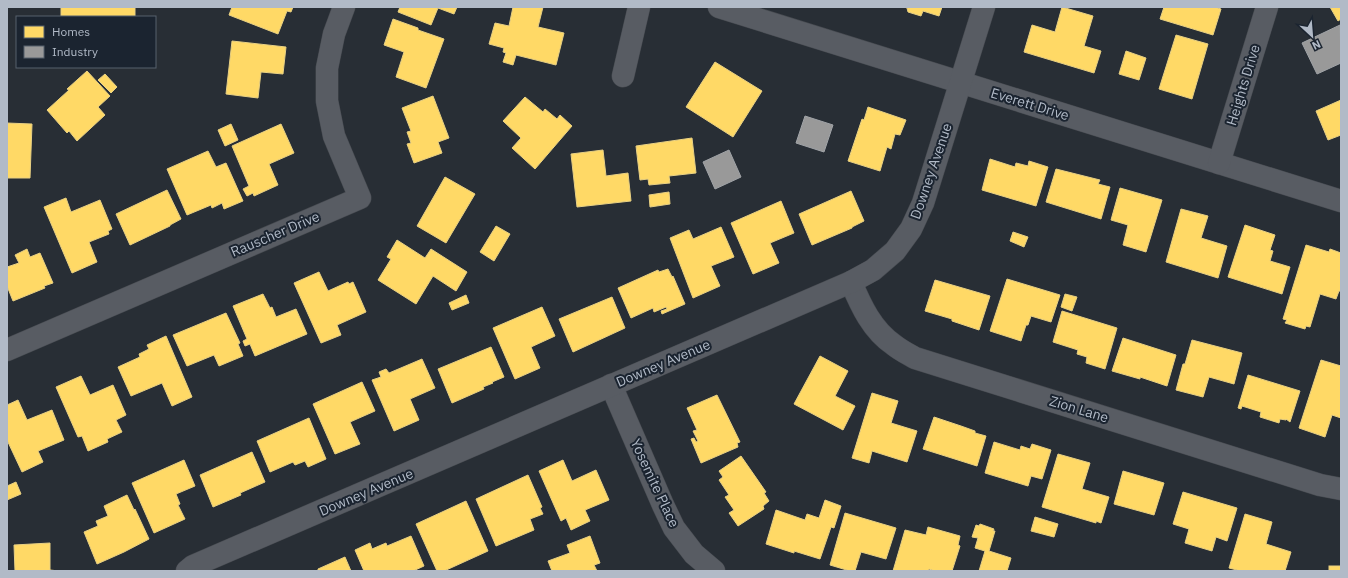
<svg xmlns="http://www.w3.org/2000/svg" width="1348" height="578" font-family="'IBM Plex Sans',sans-serif">
<style>
.homes{fill:#ffd966;stroke:#e8d083}
.industry{fill:#999;stroke:#a0a3a7}
.lines{fill:none;stroke-linecap:round;stroke-linejoin:round}
.street-casing{stroke:#464a50;stroke-width:23}
.street{stroke:#585c63;stroke-width:22}
.labels{text-anchor:middle;stroke-width:4;stroke-linejoin:round;paint-order:stroke}
.street-label{font-size:14px;fill:#b1bac7;stroke:#1b2430}
</style>
<rect width="100%" height="100%" fill="#282e35"/>
<g class="homes">
<rect x="61" y="7" width="74" height="10"/>
<path d="M232,7H293L291,12L287,11L278,34L229,15Z"/>
<path d="M400,7H457L454,14L438,8L431,25L398,12Z"/>
<path d="M513,7H543L538,27L564,33L556,65L516,55L513,65L503,62L506,53L503,52L504,48L489,44L495,23L509,26Z"/>
<path d="M905,7H942L939,16L923,11L921,16L908,12L907,8Z"/>
<path d="M1062,7L1093,16L1084,46L1101,51L1094,73L1024,52L1032,25L1055,32Z"/>
<path d="M1164,7H1215L1221,9L1213,35L1160,19Z"/>
<path d="M1330,7H1341V19L1338,21Z"/>
<path d="M393,19L418,28V30L444,39L426,88L396,77L404,52L384,45Z"/>
<path d="M1176,35L1208,44L1192,99L1159,89Z"/>
<path d="M232,41L286,47L283,74L261,72L258,98L226,94Z"/>
<path d="M1126,51L1146,58L1139,80L1119,74Z"/>
<path d="M715,62L762,91L733,137L686,107Z"/>
<path d="M87,71L110,96L98,107L105,115L77,141L69,131L67,133L47,110L69,90L67,89Z"/>
<path d="M105,74L117,87L111,93L98,80Z"/>
<path d="M433,96L449,138L438,142L442,153L414,163L407,144L411,143L407,132L411,131L402,108Z"/>
<path d="M525,97L543,112L545,109L557,119L560,115L572,126L535,169L512,148L521,138L503,121Z"/>
<path d="M1341,100V135L1328,140L1316,111Z"/>
<path d="M868,107L906,120L900,135L895,134L891,149L887,147L880,171L848,161L862,119L864,120Z"/>
<path d="M7,123L32,124L30,178H7Z"/>
<path d="M231,124L238,140L225,146L218,130Z"/>
<path d="M281,124L294,153L269,164L278,185L254,196L253,193L247,196L243,189L249,186L232,146Z"/>
<path d="M692,138L696,173L669,176L670,183L649,185L648,179L640,180L636,146Z"/>
<path d="M603,150L606,176L628,173L631,201L577,207L571,154Z"/>
<path d="M208,151L216,167L226,163L243,201L224,209L222,203L212,208L211,205L187,215L167,169Z"/>
<path d="M990,159L1015,167L1016,163L1028,166L1029,161L1048,167L1036,206L982,190Z"/>
<path d="M1056,169L1100,180L1098,184L1110,187L1101,219L1046,202Z"/>
<path d="M445,177L475,194L446,243L417,226Z"/>
<path d="M1120,188L1162,200L1146,252L1123,245L1128,225L1111,220Z"/>
<path d="M167,190L181,219L170,225V226L130,245L116,214Z"/>
<path d="M851,191L864,221L852,227V228L812,245L799,214Z"/>
<path d="M669,192L670,204L650,207L649,195Z"/>
<path d="M66,198L71,212L100,200L112,229L108,231L109,234L89,242L97,262L72,273L44,207Z"/>
<path d="M781,201L794,233L770,243L779,263L753,274L731,223Z"/>
<path d="M1181,209L1208,216L1201,238L1227,246L1218,278L1166,262Z"/>
<path d="M1245,225L1275,235L1270,250L1273,251L1270,261L1290,267L1282,294L1228,277Z"/>
<path d="M496,226L510,234L494,261L480,252Z"/>
<path d="M721,227L734,257L711,266L720,286L693,298L670,238L689,230L693,239Z"/>
<path d="M1013,232L1028,237L1024,247L1010,241Z"/>
<path d="M397,240L425,258L431,249L467,272L456,291L433,276L416,304L378,280L391,259L387,257Z"/>
<path d="M1306,245L1329,252L1330,249L1341,253V291H1339L1336,299L1320,294L1310,327L1306,326L1305,329L1285,323L1287,320L1283,319Z"/>
<path d="M27,249L30,257L40,253L53,283L44,286L45,288L13,301L7,286V267L19,263L15,255Z"/>
<path d="M668,269L672,277L673,276L685,304L662,314L661,311L667,309L666,307L654,312L653,308L631,318L618,288L658,270L659,272Z"/>
<path d="M319,272L328,291L348,282L349,284L353,282L366,312L337,325L341,335L321,343L294,283Z"/>
<path d="M1007,279L1060,295L1051,322L1031,316L1028,325H1026L1021,341L990,331Z"/>
<path d="M935,280L990,296L979,330L952,321V319L925,311Z"/>
<path d="M263,294L270,308L272,307L276,317L296,309L307,334L255,356L250,344L245,346L243,341L247,339L233,306Z"/>
<path d="M1065,294L1077,297L1072,311L1061,307Z"/>
<path d="M466,295L469,303L452,310L449,303Z"/>
<path d="M612,297L625,328L573,352L559,319Z"/>
<path d="M542,307L555,336L531,347L540,368L515,379L493,328Z"/>
<path d="M1062,311L1117,328L1105,369L1086,363L1087,357L1077,354L1078,350L1053,342Z"/>
<path d="M226,313L240,343L238,344L243,356L219,366L214,355L187,366L173,335Z"/>
<path d="M166,336L192,397L172,406L162,383L131,396L118,367L140,357L139,354L149,349L147,345Z"/>
<path d="M1123,338L1176,355L1167,386L1140,377V379L1112,371Z"/>
<path d="M1192,340L1242,353L1234,384L1209,377L1203,397L1176,390L1183,364H1185Z"/>
<path d="M491,347L504,377L492,382L493,383L483,387L484,389L452,403L438,369Z"/>
<path d="M820,356L848,371L835,396L855,406L843,430L794,404Z"/>
<path d="M422,359L435,388L410,399L419,420L394,431L372,380L381,377L379,372L386,369L389,373Z"/>
<path d="M1321,360L1341,366V418L1332,415L1325,437L1299,428Z"/>
<path d="M1248,375L1300,391L1290,422L1286,419V420L1280,419L1279,423L1260,417L1261,412L1242,406L1241,409L1238,408Z"/>
<path d="M81,376L90,395L113,385L126,415L116,420L122,432L107,439L108,442L88,451L82,436L78,437L56,387Z"/>
<path d="M362,382L375,411L350,422L360,444L335,454L313,404Z"/>
<path d="M872,393L898,401L891,423L917,431L907,462L872,451L869,463L852,458Z"/>
<path d="M717,395L740,442L737,443L738,447L701,463L691,439L694,438L696,442L698,441L693,431L697,430L687,408Z"/>
<path d="M18,400L27,420L52,410L64,440L38,451L43,462L22,472L7,440V405Z"/>
<path d="M934,417L961,426L975,431V433L986,436L977,466L923,449Z"/>
<path d="M309,418L326,459L308,467L305,461L295,465L293,462L270,472L257,441Z"/>
<path d="M994,442L1020,450L1021,446L1030,449L1032,444L1051,450L1042,479L1031,476L1028,486L985,473Z"/>
<path d="M252,452L265,482L240,493L241,495L213,507L200,475Z"/>
<path d="M1058,454L1090,463L1082,489L1109,497L1101,523L1096,521V523L1042,507Z"/>
<path d="M741,456L766,492L764,493L769,501L763,506L764,509L738,526L729,513L734,510L725,497L729,495L719,480L723,477L719,471Z"/>
<path d="M184,460L195,486L176,494L180,504L178,505L185,519L154,533L132,483Z"/>
<path d="M563,460L572,481L596,470L609,500L585,510L590,521L571,530L566,518L561,521L539,471Z"/>
<path d="M1123,471L1164,483L1154,515L1114,504Z"/>
<path d="M528,475L542,507L540,508L543,514L530,519L534,530L496,546L476,499Z"/>
<path d="M16,482L21,494L7,500V486Z"/>
<path d="M1183,492L1237,508L1227,541L1216,537L1212,551L1185,543L1189,529L1173,524Z"/>
<path d="M127,495L134,510L135,509L149,539L124,552L97,564L84,532L98,526L96,521L108,516L104,506Z"/>
<path d="M825,500L841,506L834,528L831,527L820,559L794,551V553L766,544L776,510L805,520L807,514L819,518Z"/>
<path d="M466,501L488,551L444,571H437L416,524Z"/>
<path d="M845,513L896,528L886,559L861,552L855,571H850L830,565Z"/>
<path d="M1245,514L1272,522L1266,544L1291,552L1285,571H1241L1229,568Z"/>
<path d="M1035,517L1058,524L1054,537L1031,531Z"/>
<path d="M980,524L994,529L993,531H995L989,551L1011,558L1007,571H979L985,551L975,548L978,538L972,537L976,525L979,526Z"/>
<path d="M928,527L960,536L958,545L960,546L952,571H935L929,569L928,571H893L905,530L926,535Z"/>
<path d="M411,536L424,566L413,571H364L355,550L370,543L372,549L386,543L387,546Z"/>
<path d="M590,536L600,563L594,565L597,571H552L548,561L570,553L567,545Z"/>
<path d="M50,543V570L59,571H15L14,545Z"/>
<path d="M345,557L351,571H318V569Z"/>
<rect x="1329" y="566" width="12" height="5"/>
</g>
<g class="industry">
<path d="M1340,25L1341,63L1317,74L1302,43Z"/>
<path d="M805,116L833,125L824,152L796,143Z"/>
<path d="M729,150L741,177L715,189L703,162Z"/>
</g>
<g class="lines">
<defs>
<g id="street">
<path d="M719,7L1341,201"/>
<path d="M623,76L639,7"/>
<path d="M1219,163L1267,7"/>
<path d="M851,282C861,306 872,330 894,345C900,350 908,354 915,358L1320,485L1341,489"/>
<path d="M7,350L360,198L334,136L327,101V68L334,34L344,7"/>
<path d="M611,385L663,505L674,528L694,554L714,571"/>
<path d="M187,571L193,566L851,282L873,270L895,251L911,229L923,203L984,7"/>
</g>
</defs>
<use href="#street" class="street-casing"/>
<use href="#street" class="street"/>
</g>
<g class="labels">
<g class="street-label">
<text transform="translate(1243 85) rotate(-73)" y="5">Heights Drive</text>
<text transform="translate(1030 104) rotate(17)" y="5">Everett Drive</text>
<text transform="translate(931 171) rotate(-71)" y="5">Downey Avenue</text>
<text transform="translate(275 234) rotate(-23)" y="5">Rauscher Drive</text>
<text transform="translate(663 363) rotate(-23)" y="5">Downey Avenue</text>
<text transform="translate(1079 409) rotate(17)" y="5">Zion Lane</text>
<text transform="translate(655 483) rotate(65)" y="5">Yosemite Place</text>
<text transform="translate(366 492) rotate(-23)" y="5">Downey Avenue</text>
</g>
</g>
<rect width="1348" height="578" fill="none" stroke="#b1bac7" stroke-width="16"/>
<rect x="16" y="16" width="140" height="52" fill="#1b2430" stroke="#57606c"/>
<rect x="24" y="26" width="20" height="12" fill="#ffd966" stroke="#57606c"/>
<text x="52" y="36" font-size="12" fill="#b1bac7">Homes</text>
<rect x="24" y="46" width="20" height="12" fill="#999999" stroke="#57606c"/>
<text x="52" y="56" font-size="12" fill="#b1bac7">Industry</text>
<g transform="translate(1312 36) rotate(154)" stroke="#1b2430" stroke-width="3" paint-order="stroke">
<path d="M0-3L7 15L0 10L-7 15Z" fill="#b1bac7"/>
<text y="-6" font-size="11" font-weight="bold" text-anchor="middle" fill="#b1bac7">N</text>
</g>
</svg>
